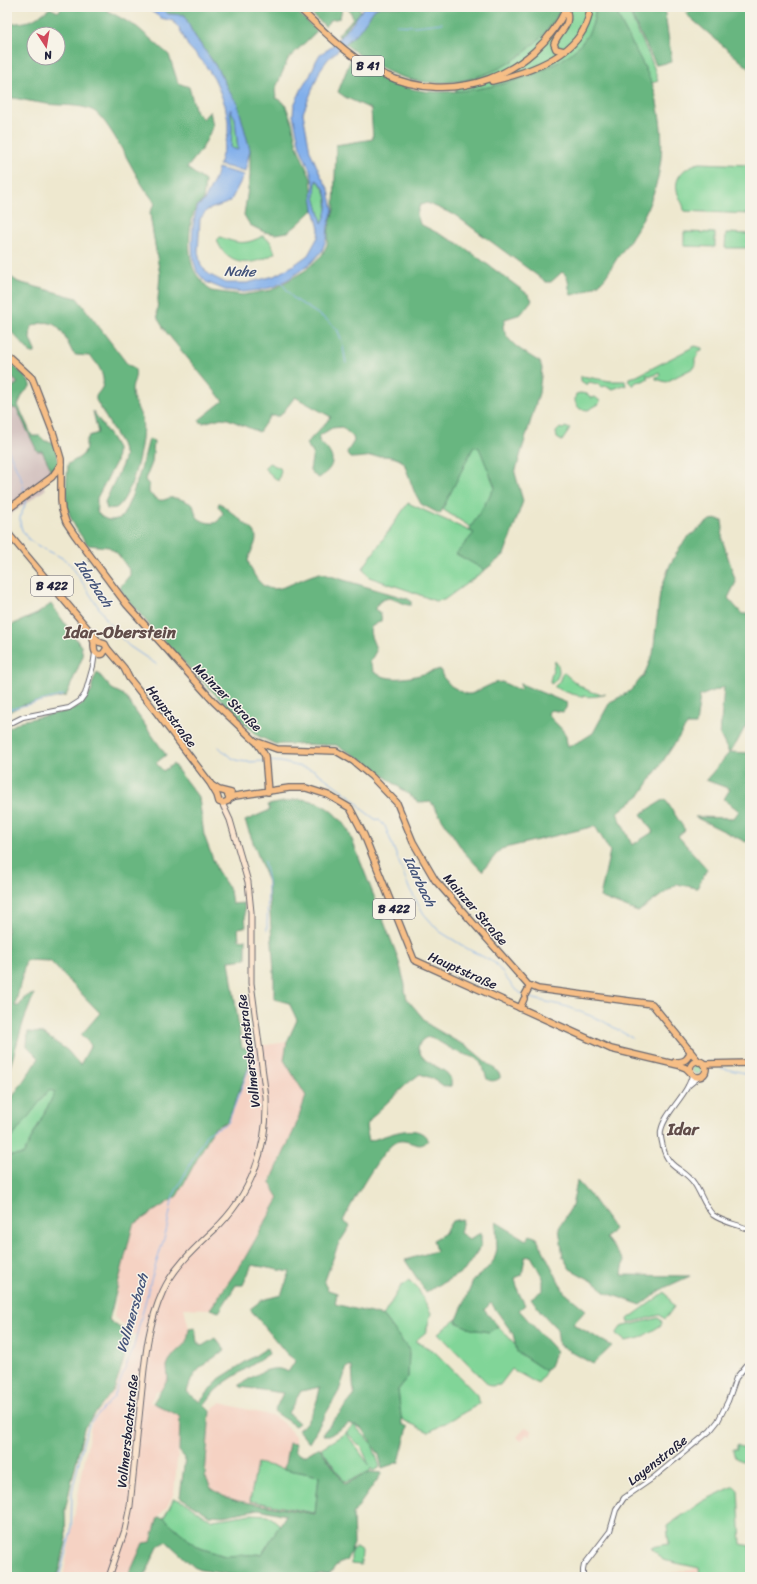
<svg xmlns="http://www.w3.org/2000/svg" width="757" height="1584" font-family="Sriracha,sans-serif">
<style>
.built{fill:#f5d2c3}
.industrial{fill:#d1bfbd}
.green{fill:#81d598;stroke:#527c6a}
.forest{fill:#68b680;stroke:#456c5e;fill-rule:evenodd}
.water{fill:#81afeb;stroke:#526893;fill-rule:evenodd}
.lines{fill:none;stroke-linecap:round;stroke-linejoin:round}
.stream{stroke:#81afeb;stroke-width:1}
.tertiary-casing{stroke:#69676f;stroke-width:6}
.secondary-casing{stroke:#69676f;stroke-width:7}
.primary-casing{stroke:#69676f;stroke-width:8}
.tertiary{stroke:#fff;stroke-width:4}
.secondary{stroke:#fbe5cf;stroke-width:5}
.primary{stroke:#f6be86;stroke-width:5.5}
.labels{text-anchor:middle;stroke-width:3;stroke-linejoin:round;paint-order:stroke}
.shield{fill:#f7f3e8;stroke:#62616f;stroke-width:1}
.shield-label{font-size:12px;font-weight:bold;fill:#22223b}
.street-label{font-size:13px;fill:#22223b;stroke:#f7f3e8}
.water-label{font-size:14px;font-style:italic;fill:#435379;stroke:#f7f3e8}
.district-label{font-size:17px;font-weight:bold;fill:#614d4a;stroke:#f7f3e8}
</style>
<rect width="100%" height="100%" fill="#f7f3e8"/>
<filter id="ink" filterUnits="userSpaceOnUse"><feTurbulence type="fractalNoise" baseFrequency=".025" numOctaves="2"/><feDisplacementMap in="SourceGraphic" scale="8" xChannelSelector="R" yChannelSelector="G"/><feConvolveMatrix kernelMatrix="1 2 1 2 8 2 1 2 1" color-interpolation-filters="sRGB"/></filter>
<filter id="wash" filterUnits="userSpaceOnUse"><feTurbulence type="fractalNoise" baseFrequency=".012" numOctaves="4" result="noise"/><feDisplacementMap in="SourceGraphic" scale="16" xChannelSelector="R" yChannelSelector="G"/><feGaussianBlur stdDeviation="0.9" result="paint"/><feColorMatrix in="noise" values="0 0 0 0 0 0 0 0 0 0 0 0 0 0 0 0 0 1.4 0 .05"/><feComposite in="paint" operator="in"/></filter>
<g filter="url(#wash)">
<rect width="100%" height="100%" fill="#eee8cf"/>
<g class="built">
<path d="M287,1042L284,1060L306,1096L295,1128L279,1198L242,1263L210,1309L184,1308L189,1329L187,1342L175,1353L167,1366L168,1379L162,1389L156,1391L150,1402L180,1416V1431L174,1493L166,1508L158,1517L151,1542L143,1543L128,1577H63L92,1420L116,1388L136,1336L114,1317L118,1285L133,1225L177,1196L214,1128L228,1121L249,1066L252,1047Z"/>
<path d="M221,1403L265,1414L275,1417L284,1424L295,1436V1451L297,1454L306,1455L314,1449L319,1476L315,1514L238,1501L223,1496L211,1488L205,1476L210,1416L215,1406Z"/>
<path d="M526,1427L533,1431L529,1436L527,1434L521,1441L517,1437Z"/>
<path d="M698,1569L699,1577H634L647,1572L658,1575Z"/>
</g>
<g class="industrial">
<path d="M7,373L18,383L7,392Z"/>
<path d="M7,394L12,408L17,409L37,451H42L50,467V473L40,481L46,489L7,517Z"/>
</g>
<g class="green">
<path d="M562,7H595C595,18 592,29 586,39C567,68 490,92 456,91V83C500,73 541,49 562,7Z"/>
<path d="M614,7H628C636,33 652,55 658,81L652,83L620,22Z"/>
<path d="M230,107L235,118L238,150L231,148L232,127Z"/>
<path d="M700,163L750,165V214L684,211C684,204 680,201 678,194C672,178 685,166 700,163Z"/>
<path d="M316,180C328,188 331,212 322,223L315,197Z"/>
<path d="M684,232L715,233V247L684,246Z"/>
<path d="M726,233L750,234V248H725Z"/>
<path d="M263,236L271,242L275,253C253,267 227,268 217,240L220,237C239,244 245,245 263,236Z"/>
<path d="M695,346L702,348V350L697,352L699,355L695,359V367L666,382L656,379V377L660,376L659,372L652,376L646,375L648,378L643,381L636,382L633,386L628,381L629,378L637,376Z"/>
<path d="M581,376L610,381H625L626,386L624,385L613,389L607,386L601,387L599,383L598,384L589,382L587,385L581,381Z"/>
<path d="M580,393L587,394L592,398L595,397L600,401L599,404L588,410L580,409C575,404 574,401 576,394Z"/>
<path d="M565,427L570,429L562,441L557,438L556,432L560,428L563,429Z"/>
<path d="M474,446L480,448L495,487L472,528L442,509Z"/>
<path d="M269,463L280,468L281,471L278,481L264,468Z"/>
<path d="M408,503L474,533L457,554L485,570L444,600L435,601L410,591L369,577L363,568Z"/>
<path d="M555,661C562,669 559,679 551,684L550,681Z"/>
<path d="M563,672C576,683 588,695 606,694C587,700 572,695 554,687L559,682Z"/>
<circle cx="697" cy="1069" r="5"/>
<path d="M49,1089L56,1092L23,1155L7,1156V1144Z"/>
<path d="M409,1280L418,1289L431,1313L426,1332L415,1341L434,1351L477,1395L478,1401L481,1403L429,1432L401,1419L398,1390L408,1377L409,1350L383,1316L401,1286Z"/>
<path d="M665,1292L674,1307L665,1319L660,1315L629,1323L628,1319Z"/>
<path d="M458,1318L456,1322L472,1329L489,1332L498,1326L516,1345L517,1352L546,1371L538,1384L512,1369L500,1385L490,1386L438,1333Z"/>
<path d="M658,1318L661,1320L662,1323L660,1326L640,1338L625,1341L616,1334L621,1327Z"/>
<path d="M354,1425L372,1444L380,1467L373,1471L371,1468L370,1471L348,1481H344L321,1448L346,1433L369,1465L362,1448L346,1432Z"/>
<path d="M737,1445L747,1449L750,1448V1463C741,1461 733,1459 733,1449H737Z"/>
<path d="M257,1463L319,1476L315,1513L250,1501Z"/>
<path d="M734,1486L738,1490L741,1544L750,1546V1577H700L699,1568L663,1560L651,1547L669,1544L667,1526L703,1501Z"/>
<path d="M174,1498L188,1504L200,1513L213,1520L251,1514L268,1515L280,1525L262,1554L225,1556L197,1547L164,1518Z"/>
<path d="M356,1547L362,1551L361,1565L351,1564V1551Z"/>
</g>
<g class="forest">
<path d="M62,7H101L137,27L169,55L178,83L189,87L196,112L203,119L210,111L213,126L202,149L187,168L205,181L203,201C200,203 197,205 196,208C188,222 187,257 195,272C198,278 206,285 211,291L243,295L272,290L306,270L322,255L327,245L329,227L334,210L336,145L373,139L371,109L345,97L338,92L351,59C372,75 396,87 423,91C473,97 597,73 595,7H614C625,33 641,57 652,83C656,93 657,103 659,113C669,169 651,213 618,257C613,264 607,277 601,282C596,287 577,295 571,295C567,288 571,277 562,272L551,282H546L455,215L427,203L420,205L417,214L420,224L461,245L529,295L532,300L521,314L505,319L503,327C507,344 526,353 540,362L542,368L539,393L515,473L523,501L504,555L485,570L456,554L474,533L469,530L495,487L479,448L474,446L440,514L421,504L414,491L404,463C391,451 367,458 350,458L348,456L347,452L354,441L353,437L342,427L332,428L319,436V441C335,455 338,465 319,478L314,475L310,470L313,453L306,444L331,417L295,397L280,416H270L259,432L228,419L221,418L203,423L200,422L199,420L223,401L166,332L158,319L157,311L160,275L151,221L150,212L155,204C152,197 147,193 143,186C132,170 108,117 92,110C78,104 61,106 47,104C33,102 20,99 7,97V24C30,22 32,22 50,8L58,12ZM34,34H58V58H34Z"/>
<path d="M161,7H292L317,31L288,59L275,90L276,98L285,104L292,122L297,146L311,179L314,209L296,226L288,232L275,234L264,232L250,225L244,215L250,176V150L237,102C228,93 225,80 218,70C208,51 191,36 185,15L168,14Z"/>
<path d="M304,7H344L342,8L340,18L331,20L325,26Z"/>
<path d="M345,7H361L359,9L361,11L339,37L338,35C342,28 350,24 353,17L348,8Z"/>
<path d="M379,7H562C549,33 526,55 500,68C441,95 394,84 345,44L358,32L374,10Z"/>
<path d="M631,7H664L672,62L656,65L633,19Z"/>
<path d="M695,7H750V69L686,14Z"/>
<path d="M7,274L18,282L77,298L128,365L133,367L135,370C137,377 132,384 132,391C132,401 140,410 142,420C146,437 132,499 116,508L107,509L105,502L122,465L125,456L121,444L96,400V396C98,393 102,389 103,385C105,375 97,361 89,356L76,355L73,353C63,334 57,313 31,327L30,339L35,351V353H31L7,327Z"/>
<path d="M7,361L21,372L30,383V387L23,394L18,405L32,436H40L45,441L52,442L55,446L59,463L50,473V467L42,451H37L17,409L12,408L7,391L18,383L7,373Z"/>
<path d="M93,411L112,439L117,448V454L116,462L97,498V512C104,521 112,522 122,517C135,493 142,466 149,439L154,441L152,463L145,480L149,485V493C164,507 164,496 175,498C182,499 188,502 193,505C194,508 195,512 196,515C198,521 213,526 218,521C220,519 222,515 223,513L218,506L219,503H220L254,531C260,542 250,550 248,561C266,610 287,581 320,573L408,599L411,601V605H408L390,598C383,599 376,602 376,610C381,613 382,615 381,621L371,627C368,636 375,642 376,651L370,662L374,672C393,685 420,675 440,669L443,677L451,686L466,694H471L494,683L502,682L519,690L521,688L520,684H521L567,703L566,708L563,712L551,710L548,713C551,721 561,726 565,734C567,738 566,742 568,747L582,740L593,733L610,702L620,697L630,691L644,675L653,654L660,592L670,565L680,547L687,538L710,520L718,519L722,521L723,528L722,539L736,582L728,598L742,614H750V720H749L736,744L729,752L750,753V840L746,842L695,817L734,818L739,811L724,799L730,789L706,780L729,753L720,735L724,687L700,696L696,725H687L641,794L617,813L632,845L653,832L641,814L665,799L685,830L678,836L707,869L697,888L677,884L638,912L600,897L610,851L595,826L501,849L482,871L464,852L431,802L420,803L363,760L336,745L275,744L256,735L189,668L152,628L123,594L120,587L130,575V571L118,554L109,547L88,545C63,513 65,503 68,464C80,457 87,456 86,441L89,436L98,433Z"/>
<path d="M51,604L81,646L83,656L66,696L22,705L7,713V627L37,614Z"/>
<path d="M97,672L112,689L124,695L166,755L156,763L163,771L173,764L199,798L204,835L217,870L230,890L232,904L244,903L246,927L238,928L239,940L246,939V959L229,961L242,1048L252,1047L249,1066L228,1121L214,1128L177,1196L133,1225L109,1320L131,1336L115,1388L84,1428L65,1510L66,1543L57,1577H7V1156L23,1155L55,1092L49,1090L7,1144V1105L39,1058L27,1046L28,1032L42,1033L67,1050L80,1065L91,1045L81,1035L100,1013L50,961L26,960L15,1006H19L25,997L34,994L24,1020L7,1077V729L21,721L72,710L82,704L92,691V685Z"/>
<path d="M299,799C322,800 337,813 349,832L398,958L405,985V991L407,999L429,1025L456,1041L467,1046L497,1071L500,1075V1078C496,1081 491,1082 487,1079L484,1070L480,1062L475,1058L455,1051L431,1037C424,1037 420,1041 418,1048C424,1070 454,1065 451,1086L445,1087L434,1079L420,1074L408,1083L374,1115L366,1126L369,1141C385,1137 418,1120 428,1140C419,1153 407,1135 394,1143C387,1148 381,1157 376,1164C363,1183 353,1201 343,1221L350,1226L338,1245L324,1283L328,1290L337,1293L335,1304L383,1316L409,1350L408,1377L398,1390L402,1424L408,1427L399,1462L382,1468L379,1455L363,1429L349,1423L329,1436H324L323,1433L354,1396L352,1367H347L339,1391L309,1443L298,1430C311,1422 318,1401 320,1387L301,1391L288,1413L299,1423L295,1426L274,1412L283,1393L241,1387L239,1385C253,1377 272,1362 288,1372L294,1363L295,1360L287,1354L250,1309L262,1300L281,1295L290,1272L252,1265L243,1285H236L219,1312L210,1309L242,1263L279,1198L270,1183L295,1128L306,1096L284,1060L287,1042L297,1020L289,1003L274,999V972L268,882L245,821L270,810L268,805Z"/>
<path d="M577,1181L593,1199L614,1229L606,1238L624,1261L622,1275L690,1276L664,1288L641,1305L604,1292L598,1284L570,1269L563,1257L559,1228L572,1206Z"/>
<path d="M463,1219L460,1233L469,1239L481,1233V1246L464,1271L426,1292L405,1260L436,1251L433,1240L444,1234L452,1221Z"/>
<path d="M496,1222L526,1240L530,1235L537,1238L564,1292L586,1310L573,1324L612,1346L593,1364L559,1345L557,1329L541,1312L531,1298L543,1290V1278L531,1256L525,1257L522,1275L515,1278L518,1291L525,1305L519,1310L556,1351L550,1366L546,1371L517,1352L513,1334L491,1303L484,1310L498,1326L489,1332L471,1329L456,1322L474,1279L485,1271L494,1260L497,1249Z"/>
<path d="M195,1328L197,1342L202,1346L215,1338L225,1350C206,1364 193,1368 187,1392L200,1402L219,1379L267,1348L269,1354L227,1381L215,1391L204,1405L210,1411L205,1476L211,1488L223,1496L238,1501L315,1514L319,1476L284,1469L289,1443L295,1444V1451L300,1455H306L319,1447L345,1484L370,1472L382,1473L353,1514L354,1544L346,1561L338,1564L330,1574L299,1577H248L201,1570L194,1567L166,1541L158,1547L144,1577H128L143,1543L151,1542L158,1517L164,1518L197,1547L225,1556L262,1554L286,1515L259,1509L223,1516L209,1515L180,1497L185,1458L179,1451L180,1416L153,1403L168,1379L167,1366L169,1361L175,1353L187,1342L189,1329Z"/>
</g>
<g class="water">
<path d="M145,7H161L168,14L185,15C191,36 207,51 218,70C224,80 228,93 237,102L250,150L245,171L219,165L228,134V121L225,105L216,82L204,63L188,46L180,30L173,21L161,18ZM230,109L235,118L238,150L231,148L232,127Z"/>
<path d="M364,7H379L374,10L358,32L328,59L320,70L303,113L310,151L321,176L329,190L333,210L328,226L327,237L322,251L311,263L290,278L274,287L260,290L244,292L225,290L206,282L197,272L193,259L192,242L193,226L196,210L199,205L204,201L215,179L218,168L244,175L230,202L207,210L200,219L198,252L201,266L210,275L226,283H247L274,276L294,265L308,255L318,237L319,229L314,209L312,194L314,185L310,170L300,147L293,115L294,105L305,82L310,76L316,61L320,54L329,49L352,24ZM316,180C330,187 330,211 322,223L315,197Z"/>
</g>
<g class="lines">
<g class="stream">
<path d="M396,25L415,26L442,23"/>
<path d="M281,282L293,298L327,320L337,329L342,341L346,363"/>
<path d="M7,447L22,481L25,495"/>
<path d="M25,500C26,510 19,513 20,521C22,548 56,549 71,565L114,631L129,646L156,664"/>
<path d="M114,631L115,638"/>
<path d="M7,710L64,695"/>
<path d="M219,747C234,763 243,763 263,761"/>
<path d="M268,761L281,762L314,770L355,800L363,810L375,819L379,820L385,826L409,888L424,914L439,931L468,949L495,963L513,987L523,995"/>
<path d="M264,861L268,882L267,930"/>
<path d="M526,997L568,1007L601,1020L632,1038"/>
<path d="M721,1068L750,1074"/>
<path d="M59,1577L71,1532L72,1492L83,1443L89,1424L114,1397L133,1349L151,1280L166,1232L173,1196L207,1133L228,1123L250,1066"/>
</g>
</g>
</g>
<g filter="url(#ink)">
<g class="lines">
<defs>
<g id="tertiary">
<path d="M7,725L23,717L69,708L80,701L85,694L93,666L95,653"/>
<path d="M692,1075C688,1095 664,1113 661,1131C660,1136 662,1142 663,1147C668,1169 684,1168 694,1183C701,1193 704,1206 713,1215C724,1223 738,1224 750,1230"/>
<path d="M688,1086L699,1077"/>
<path d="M583,1577V1570L584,1565L610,1531L616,1510L624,1498L653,1478L710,1431L718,1421L728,1401L736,1378L750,1361"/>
</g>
<path id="secondary" d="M109,1577L125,1530L130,1506C134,1470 137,1434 141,1398C145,1360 147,1326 163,1291C174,1267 194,1249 213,1231C251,1196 268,1148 266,1097L251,983V912L248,882L230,820L222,803"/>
<g id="primary">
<path d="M298,7C324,31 350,59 383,74C452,107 535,76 567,7"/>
<path d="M564,51L556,49L554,44C560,29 572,26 566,9"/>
<path d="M492,81C531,72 587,53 590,7"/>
<path d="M7,355L32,378L54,435L61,459V500L62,510L66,522L74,534L127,605L214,702L255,741L277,749L336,751L353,761L372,777L397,803L413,842L435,880L528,985L538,989L652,1004L699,1062"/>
<path d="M7,510L52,477L61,464"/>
<path d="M7,532L99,642"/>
<path d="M90,632C91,636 95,641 94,645C94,651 95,656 103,654L107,648"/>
<path d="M99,642L105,644L107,648L124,668L129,678L157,713L210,783L217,795L219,802L223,803L228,801L229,797L227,793"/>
<path d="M257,743L263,752L265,756L268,792"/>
<path d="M213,786L219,790L231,793"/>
<path d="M229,799L235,796L289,788H306L328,795L350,808L364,835L414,960L611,1049L678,1065L686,1068L690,1072"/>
<path d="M525,995L530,986"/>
<path d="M520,1008L524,999"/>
<circle cx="698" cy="1069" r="8"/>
<path d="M675,1062C684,1062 689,1060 690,1050"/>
<path d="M703,1064L750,1063"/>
</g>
</defs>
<use href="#tertiary" class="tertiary-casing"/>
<use href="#secondary" class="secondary-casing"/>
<use href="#primary" class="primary-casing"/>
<use href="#tertiary" class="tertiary"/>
<use href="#secondary" class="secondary"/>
<use href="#primary" class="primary"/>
</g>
</g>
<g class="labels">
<g class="shield">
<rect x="352" y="56" width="32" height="20" rx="3"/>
<rect x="31" y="576" width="42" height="20" rx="3"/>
<rect x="373" y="899" width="42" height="20" rx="3"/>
</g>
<g class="shield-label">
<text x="368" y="70">B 41</text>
<text x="52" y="590">B 422</text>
<text x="394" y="913">B 422</text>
</g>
<g class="street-label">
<text transform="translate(228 697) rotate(45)" y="5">Mainzer Straße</text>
<text transform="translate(172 716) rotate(53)" y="5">Hauptstraße</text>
<text transform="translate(476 909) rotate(49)" y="5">Mainzer Straße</text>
<text transform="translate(463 970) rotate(24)" y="5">Hauptstraße</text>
<text transform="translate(248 1051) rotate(-97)" y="5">Vollmersbachstraße</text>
<text transform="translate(127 1431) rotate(-84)" y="5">Vollmersbachstraße</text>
<text transform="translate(657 1460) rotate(-38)" y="5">Layenstraße</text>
</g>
<g class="water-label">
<text transform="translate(240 271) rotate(1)" y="5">Nahe</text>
<text transform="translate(94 583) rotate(56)" y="5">Idarbach</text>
<text transform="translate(420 881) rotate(64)" y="5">Idarbach</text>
<text transform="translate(132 1313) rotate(-74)" y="5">Vollmersbach</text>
</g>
<g class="district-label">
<text x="120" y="638">Idar-Oberstein</text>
<text x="683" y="1135">Idar</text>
</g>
</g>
<rect width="757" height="1584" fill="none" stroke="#f7f3e8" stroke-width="24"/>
<g transform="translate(46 46) rotate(168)"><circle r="19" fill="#f7f3e8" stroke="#a29fa3"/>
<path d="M0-3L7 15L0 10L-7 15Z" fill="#d1495b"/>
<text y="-6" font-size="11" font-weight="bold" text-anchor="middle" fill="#22223b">N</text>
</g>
</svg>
